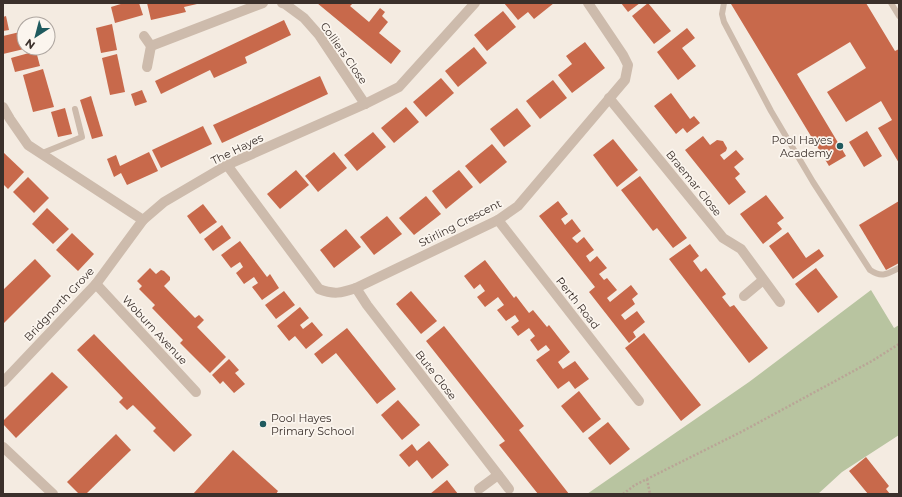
<svg xmlns="http://www.w3.org/2000/svg" width="902" height="497" font-family="Montserrat,sans-serif">
<style>
.green{fill:#b8c4a0}
.building{fill:#c8694b}
.lines{fill:none;stroke-linecap:round;stroke-linejoin:round}
.path{stroke:#b9a596;stroke-width:2.5;stroke-dasharray:2 2;stroke-linecap:butt}
.lane{stroke:#cdbbac;stroke-width:6}
.street{stroke:#cdbbac;stroke-width:10}
.poi-dot{fill:#1f5a5e;stroke:#fbf5ee;stroke-width:1.5}
.labels{text-anchor:middle;stroke-width:3.5;stroke-linejoin:round;paint-order:stroke}
.street-label{font-size:11px;fill:#3b302b;stroke:#fbf5ee}
.poi-label{font-size:11px;fill:#3b302b;stroke:#fbf5ee;text-anchor:end}
</style>
<rect width="100%" height="100%" fill="#f4ebe1"/>
<path class="green" d="M871,290L894,328L899,325V435L842,472L818,494H587L749,382Z"/>
<g class="building">
<path d="M124,3H139L143,15L115,23L111,7Z"/>
<path d="M147,3H197V4L184,7L186,12L151,20Z"/>
<path d="M317,3H353L350,6L369,22L380,8L385,12L382,16L388,22L379,33L401,51L391,64Z"/>
<path d="M504,3H554L534,19L528,12L518,20Z"/>
<path d="M621,3H640L628,12Z"/>
<path d="M648,3L671,31L654,44L632,16Z"/>
<path d="M733,3H866L895,51L899,49V163L878,128L892,120L881,101L846,122L827,92L866,68L850,42L797,74L846,156L829,166L731,4Z"/>
<path d="M503,11L516,27L487,51L474,35Z"/>
<path d="M6,16L9,30L3,31V17Z"/>
<path d="M284,20L291,35L245,57L247,63L214,78L210,70L161,94L155,81Z"/>
<path d="M112,24L117,50L101,53L96,28Z"/>
<path d="M687,28L695,38L682,48L696,66L678,80L657,52Z"/>
<path d="M24,31V49L3,54V36Z"/>
<path d="M585,42L605,68L572,93L558,75L572,64L566,56Z"/>
<path d="M474,47L487,63L458,87L445,71Z"/>
<path d="M36,51L40,66L15,72L11,58Z"/>
<path d="M117,54L125,92L110,95L102,58Z"/>
<path d="M43,69L54,107L33,112L23,75Z"/>
<path d="M320,76L328,94L222,143L213,125Z"/>
<path d="M441,78L454,93L426,117L413,102Z"/>
<path d="M553,80L567,98L540,119L526,101Z"/>
<path d="M142,90L147,102L135,106L131,94Z"/>
<path d="M671,93L690,119L694,116L700,123L687,133L683,128L676,134L654,106Z"/>
<path d="M91,96L103,136L92,139L80,100Z"/>
<path d="M406,107L419,122L394,143L381,128Z"/>
<path d="M65,108L72,134L58,137L51,112Z"/>
<path d="M517,108L531,126L504,147L490,129Z"/>
<path d="M203,126L212,144L161,168L152,150Z"/>
<path d="M867,131L882,156L864,167L849,142Z"/>
<path d="M373,132L386,147L357,171L344,155Z"/>
<path d="M703,136L710,145L717,140L723,141L727,148L726,151L720,155L724,160L736,150L744,159L734,167L740,174L735,178L746,192L729,205L685,150Z"/>
<path d="M613,139L638,170L617,187L593,155Z"/>
<path d="M492,144L507,162L480,184L465,166Z"/>
<path d="M3,152L24,172L8,189L3,184Z"/>
<path d="M149,152L158,171L127,185L121,173L114,177L107,159L116,155L120,166Z"/>
<path d="M334,152L347,168L318,192L305,176Z"/>
<path d="M296,170L309,185L280,209L267,194Z"/>
<path d="M459,170L473,187L446,209L432,191Z"/>
<path d="M640,176L687,238L673,248L657,228L653,231L621,190Z"/>
<path d="M28,177L49,198L34,213L13,192Z"/>
<path d="M766,195L784,218L777,223L782,229L763,244L740,214Z"/>
<path d="M426,196L441,214L414,235L399,218Z"/>
<path d="M558,201L568,214L561,219L565,225L572,219L581,231L572,238L577,243L584,237L594,250L586,256L590,262L597,256L607,268L599,274L604,280L607,278L617,290L607,298L610,302L631,285L638,294L632,299L635,304L621,315L625,320L637,311L645,322L633,332L636,337L629,343L589,292L595,287L539,216Z"/>
<path d="M899,201V263L886,270L859,225Z"/>
<path d="M203,204L217,222L200,234L187,216Z"/>
<path d="M47,208L69,229L53,244L32,224Z"/>
<path d="M387,216L402,234L374,255L360,237Z"/>
<path d="M222,225L231,238L213,251L204,239Z"/>
<path d="M346,229L361,247L334,268L320,250Z"/>
<path d="M788,232L806,258L819,249L824,256L793,279L769,246Z"/>
<path d="M72,233L94,254L78,271L56,250Z"/>
<path d="M240,241L267,277L270,274L279,288L262,300L252,287L258,283L254,277L244,284L236,273L243,267L240,262L231,268L221,255Z"/>
<path d="M690,244L699,256L693,261L701,272L706,268L726,294L722,297L730,307L734,305L768,348L749,363L669,259Z"/>
<path d="M35,259L51,276L3,324V290Z"/>
<path d="M485,260L514,298L516,296L529,313L533,310L547,327L549,325L570,352L558,362L563,369L575,361L589,379L575,389L569,381L558,389L536,360L550,350L546,345L538,351L530,340L535,336L529,328L518,336L511,327L519,321L515,315L506,321L497,310L504,305L498,297L485,307L477,297L485,291L480,284L474,289L464,276Z"/>
<path d="M150,268L156,274L161,270L164,271L170,277V280L164,286L195,318L199,315L204,320L197,327L226,357L210,373L180,343L183,340L152,308L155,305L139,289L142,286L137,281Z"/>
<path d="M816,268L838,297L818,313L795,284Z"/>
<path d="M284,291L295,305L276,319L265,305Z"/>
<path d="M411,291L437,321L421,334L396,304Z"/>
<path d="M300,307L309,318L300,325L303,329L312,322L323,335L306,349L295,336L289,341L277,326Z"/>
<path d="M444,326L524,426L519,430L569,494H538L499,445L505,441L426,341Z"/>
<path d="M347,328L396,389L377,404L336,353L322,364L314,354Z"/>
<path d="M644,333L701,405L681,421L625,348Z"/>
<path d="M94,334L192,435L174,452L153,431L156,428L133,405L127,410L119,402L123,398L77,350Z"/>
<path d="M229,359L239,370L235,373L245,384L234,393L223,381L220,384L212,375Z"/>
<path d="M52,372L68,387L16,438L3,424V421Z"/>
<path d="M579,391L601,419L583,433L561,406Z"/>
<path d="M398,400L420,425L402,440L381,415Z"/>
<path d="M608,422L630,449L610,465L588,438Z"/>
<path d="M116,434L131,450L86,494H79L67,482Z"/>
<path d="M429,441L449,465L432,479L417,460L409,467L399,455L412,444L417,451Z"/>
<path d="M233,450L278,491L276,494H193Z"/>
<path d="M866,457L889,486L886,489L890,494H868L849,471Z"/>
<path d="M447,480L458,494H430Z"/>
</g>
<g class="lines">
<g class="path">
<path d="M647,479L650,494"/>
<path d="M623,494L635,485L743,431L872,361L899,344"/>
</g>
<g class="lane">
<path d="M724,3L722,14L724,22L771,111L813,182L870,270C882,278 887,274 899,268"/>
<path d="M891,3L899,16"/>
<path d="M40,154L82,137L75,109"/>
</g>
<g class="street">
<path d="M282,3L285,4L304,18L319,35L365,104"/>
<path d="M144,36L151,46L147,67"/>
<path d="M151,46L263,3"/>
<path d="M609,98L723,238L741,249L780,302"/>
<path d="M3,107L10,119L28,145L143,220L164,202L227,165L365,104L399,87L475,3"/>
<path d="M227,165L319,289C334,295 341,293 356,288L498,220L518,206L625,80L628,65L623,55L588,3"/>
<path d="M498,220L639,401"/>
<path d="M96,284L196,392"/>
<path d="M356,288L367,305L509,489"/>
<path d="M744,296L763,280"/>
<path d="M3,382L96,284L143,220"/>
<path d="M3,447L53,494"/>
<path d="M479,489L498,475"/>
</g>
</g>
<g class="poi-dot">
<circle cx="840" cy="146" r="4"/>
<circle cx="263" cy="424" r="4"/>
</g>
<g class="labels">
<g class="street-label">
<text transform="translate(344 53) rotate(55)" y="4">Colliers Close</text>
<text transform="translate(237 149) rotate(-26)" y="4">The Hayes</text>
<text transform="translate(694 183) rotate(51)" y="4">Braemar Close</text>
<text transform="translate(460 223) rotate(-27)" y="4">Stirling Crescent</text>
<text transform="translate(578 303) rotate(52)" y="4">Perth Road</text>
<text transform="translate(59 304) rotate(-47)" y="4">Bridgnorth Grove</text>
<text transform="translate(155 330) rotate(47)" y="4">Woburn Avenue</text>
<text transform="translate(436 375) rotate(52)" y="4">Bute Close</text>
</g>
<g class="poi-label">
<text x="832" y="144">Pool Hayes<tspan x="832" dy="13">Academy</tspan></text>
<text x="271" y="422" text-anchor="start">Pool Hayes<tspan x="271" dy="13">Primary School</tspan></text>
</g>
</g>
<rect width="902" height="497" fill="none" stroke="#3b302b" stroke-width="8"/>
<g transform="translate(36 36) rotate(216)"><circle r="19" fill="#fbf5ee" stroke="#aea6a0"/>
<path d="M0-3L7 15L0 10L-7 15Z" fill="#1f5a5e"/>
<text y="-6" font-size="11" font-weight="bold" text-anchor="middle" fill="#3b302b">N</text>
</g>
</svg>
